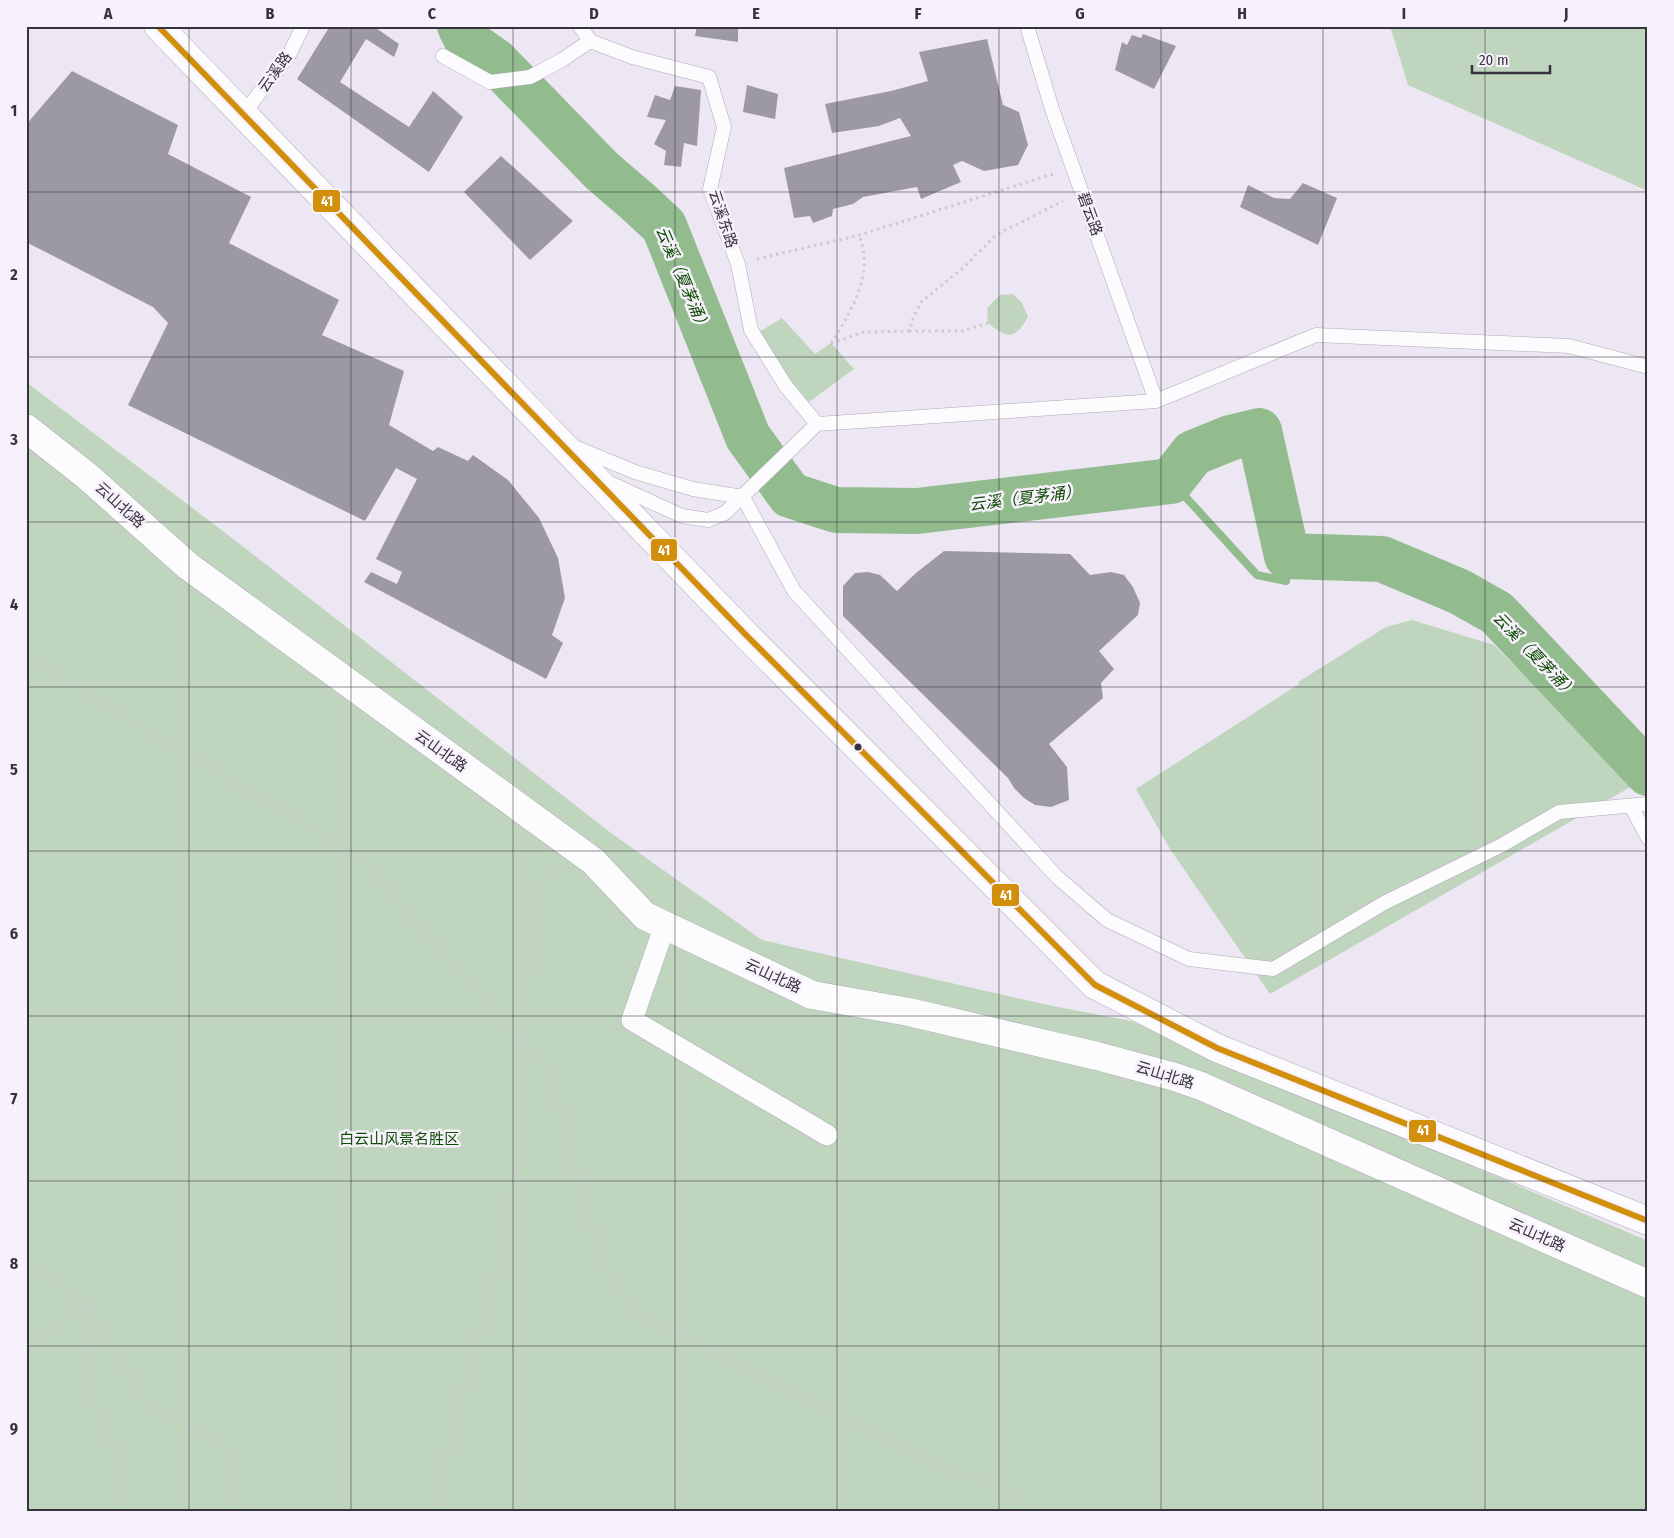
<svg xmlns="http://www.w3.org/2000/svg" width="1674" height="1538" viewBox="0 0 1674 1538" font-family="'Fira Sans Condensed','Noto Sans SC',sans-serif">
<rect width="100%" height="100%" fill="#ede7f4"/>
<path fill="#bfd5be" d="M1390 26H1648V191L1408 85Z
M1013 294 1022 303 1028 317C1015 340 1007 339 988 323L987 308 1000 295Z
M782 318 815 354 831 343 854 369 802 407 754 335Z
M26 382 232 538 611 833 762 940 1043 1004 1131 1021 1648 1241V1512H26Z
M1412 620 1494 645 1634 785 1270 994 1170 849 1136 789 1299 684 1298 682 1386 627Z"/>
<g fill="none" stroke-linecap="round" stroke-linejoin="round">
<path stroke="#92bb8e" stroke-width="8" d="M1171 481 1257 575 1286 581 1287 556"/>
<path stroke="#92bb8e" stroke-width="46" d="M460 26 468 42 495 61 602 171 637 201 664 226 748 437 790 495 836 510 917 511 1171 481 1193 453 1230 438 1259 431 1287 556 1382 559 1460 592 1497 613 1648 773"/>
</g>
<path fill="#9d99a3" d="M330 26H373L399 44 394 57 366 39 340 82 409 127 433 91 463 117 429 172 297 79Z
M697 26H738V42L695 36Z
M1143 34 1176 46 1154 89 1115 70 1122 42 1127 45 1132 35 1141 38Z
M987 39 1003 105 1019 112 1028 145 1018 165 984 171 962 161 953 165 961 182 921 199 917 187 863 197 853 204 833 209 832 216 813 223 810 216 794 218 784 168 911 136 900 118 879 126 832 133 825 104 891 91 928 81 919 52Z
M72 71 178 125 168 154 251 197 229 243 339 300 322 335 404 371 389 425 433 451 438 447 468 461 473 455 508 480 539 518 558 558 565 598 552 635 563 643 546 679 364 582 371 572 397 584 402 572 376 559 417 479 396 468 365 521 128 405 168 323 153 307 26 242V128L30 120Z
M747 85 778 94 775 119 743 112Z
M675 86 701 90 697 146 684 143 681 167 664 165 666 151 654 144 666 120 647 117 655 95 670 100Z
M501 156 573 221 530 260 464 192Z
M1303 183 1337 198 1318 245 1240 207 1248 185 1274 198 1290 199Z
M944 551 1070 554 1090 575 1111 572 1124 575 1133 587 1140 603 1138 615 1099 651 1114 669 1101 683 1103 698 1049 744 1067 767 1069 800 1051 807 1035 805 1024 798 1014 788 1008 778 843 616V586L855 573 868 572 880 575 897 591 916 573Z"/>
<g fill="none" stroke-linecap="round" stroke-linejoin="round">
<g stroke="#afabb5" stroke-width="15">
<path id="service" d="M580 26 590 41 632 57 709 77 724 127 710 189 738 264 751 330 785 385 817 424
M1027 26 1052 109 1156 401
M443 56 490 82 530 77 562 60 590 41
M243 114 289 55 303 26
M572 446 635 472 693 489 743 497
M610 483 682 516 708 520 725 513 817 424 1156 401 1316 335 1569 346 1648 367
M743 497 794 591 1057 877 1107 920 1189 959 1273 969 1384 903 1502 845 1559 812 1648 804
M1631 806 1648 838"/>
</g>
<g stroke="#afabb5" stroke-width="22">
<path id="pedestrian" d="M665 925 632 1020 827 1135"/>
</g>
<g stroke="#afabb5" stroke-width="29">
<path id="minor" d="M158 26 745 634 1095 985 1217 1048 1648 1221
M26 428 87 476 188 566 593 861 645 916 812 995 909 1012 1097 1056 1175 1077 1201 1086 1648 1284"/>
</g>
<path stroke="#cdcbcf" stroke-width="3" stroke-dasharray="2.5 4" stroke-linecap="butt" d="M757 259 860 235 1056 173
M909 331H962L988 323
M831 343 864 332 909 331 914 316 921 302 963 268 996 235 1063 201
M831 343C846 321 867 285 864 258 864 250 861 242 860 235
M26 655 82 691 359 857 524 1045 554 1075 564 1130 603 1265 636 1313 690 1338 938 1466 990 1483 1025 1505 1029 1512
M26 1261 86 1304 143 1398 225 1450 243 1512
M26 1353 59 1323 86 1304 96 1365 88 1390 122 1466 126 1512
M436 1512 454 1422 497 1272 526 1122 524 1045 531 916 549 863"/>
<use href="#service" stroke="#fcfbfd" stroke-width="14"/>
<use href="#pedestrian" stroke="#fcfbfd" stroke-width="21"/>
<use href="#minor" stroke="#fcfbfd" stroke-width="28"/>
<g stroke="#f6f1fb" stroke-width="10">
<path id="bus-1" d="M158 26 745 634 1095 985 1217 1048 1648 1221"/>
</g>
<use href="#bus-1" stroke="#d18f0c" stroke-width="6"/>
</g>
<path fill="none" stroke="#37333c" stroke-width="1" stroke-opacity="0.55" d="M189 26V1512M351 26V1512M513 26V1512M675 26V1512M837 26V1512M999 26V1512M1161 26V1512M1323 26V1512M1485 26V1512M26 192H1648M26 357H1648M26 522H1648M26 687H1648M26 851H1648M26 1016H1648M26 1181H1648M26 1346H1648"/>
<circle fill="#37333c" stroke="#f6f1fb" stroke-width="2" cx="858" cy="747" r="4.5"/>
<g text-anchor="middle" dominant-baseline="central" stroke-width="5" stroke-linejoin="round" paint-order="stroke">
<g font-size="15" fill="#37333c" stroke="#f6f1fb">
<text transform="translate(275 72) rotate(-54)">云溪路</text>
<text transform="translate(1090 214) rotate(70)">碧云路</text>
<text transform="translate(723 219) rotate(72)">云溪东路</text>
<text transform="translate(120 505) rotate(42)">云山北路</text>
<text transform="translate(441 751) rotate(36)">云山北路</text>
<text transform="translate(773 976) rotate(25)">云山北路</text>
<text transform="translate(1165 1075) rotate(17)">云山北路</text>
<text transform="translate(1537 1235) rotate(24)">云山北路</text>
</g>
<g font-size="15" fill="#0e4d04" stroke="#f6f1fb">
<text x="399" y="1139">白云山风景名胜区</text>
</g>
<g font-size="16" font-style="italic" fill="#0c4b02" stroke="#f6f1fb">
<text transform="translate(683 279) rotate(67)">云溪（夏茅涌）</text>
<text transform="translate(1025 498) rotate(-7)">云溪（夏茅涌）</text>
<text transform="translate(1535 655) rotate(46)">云溪（夏茅涌）</text>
</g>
</g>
<g stroke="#f6f1fb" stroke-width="2">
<rect x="312" y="189" width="29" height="24" rx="5" fill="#d18f0c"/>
<rect x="650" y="538" width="28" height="24" rx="5" fill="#d18f0c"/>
<rect x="991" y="883" width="29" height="24" rx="5" fill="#d18f0c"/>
<rect x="1408" y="1119" width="29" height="24" rx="5" fill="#d18f0c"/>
</g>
<g font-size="14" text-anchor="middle" font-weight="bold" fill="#fff">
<text x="327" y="206">41</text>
<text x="664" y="555">41</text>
<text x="1006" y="900">41</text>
<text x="1423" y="1135">41</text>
</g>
<rect width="1674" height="1538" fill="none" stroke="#f6f1fb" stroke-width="55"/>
<path d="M1472 65v8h78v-8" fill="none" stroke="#37333c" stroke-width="2.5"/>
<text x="1479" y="65" font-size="15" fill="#37333c" stroke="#f6f1fb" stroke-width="4" paint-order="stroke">20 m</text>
<rect x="28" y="28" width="1618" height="1482" fill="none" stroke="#37333c" stroke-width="2"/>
<g font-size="16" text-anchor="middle" font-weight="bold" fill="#37333c">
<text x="108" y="19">A</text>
<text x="270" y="19">B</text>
<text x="432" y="19">C</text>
<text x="594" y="19">D</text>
<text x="756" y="19">E</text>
<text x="918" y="19">F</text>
<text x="1080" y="19">G</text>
<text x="1242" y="19">H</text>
<text x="1404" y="19">I</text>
<text x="1566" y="19">J</text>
<text x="14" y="116">1</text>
<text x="14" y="280">2</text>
<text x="14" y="445">3</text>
<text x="14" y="610">4</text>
<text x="14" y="775">5</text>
<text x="14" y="939">6</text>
<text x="14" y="1104">7</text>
<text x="14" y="1269">8</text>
<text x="14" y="1434">9</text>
</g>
</svg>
